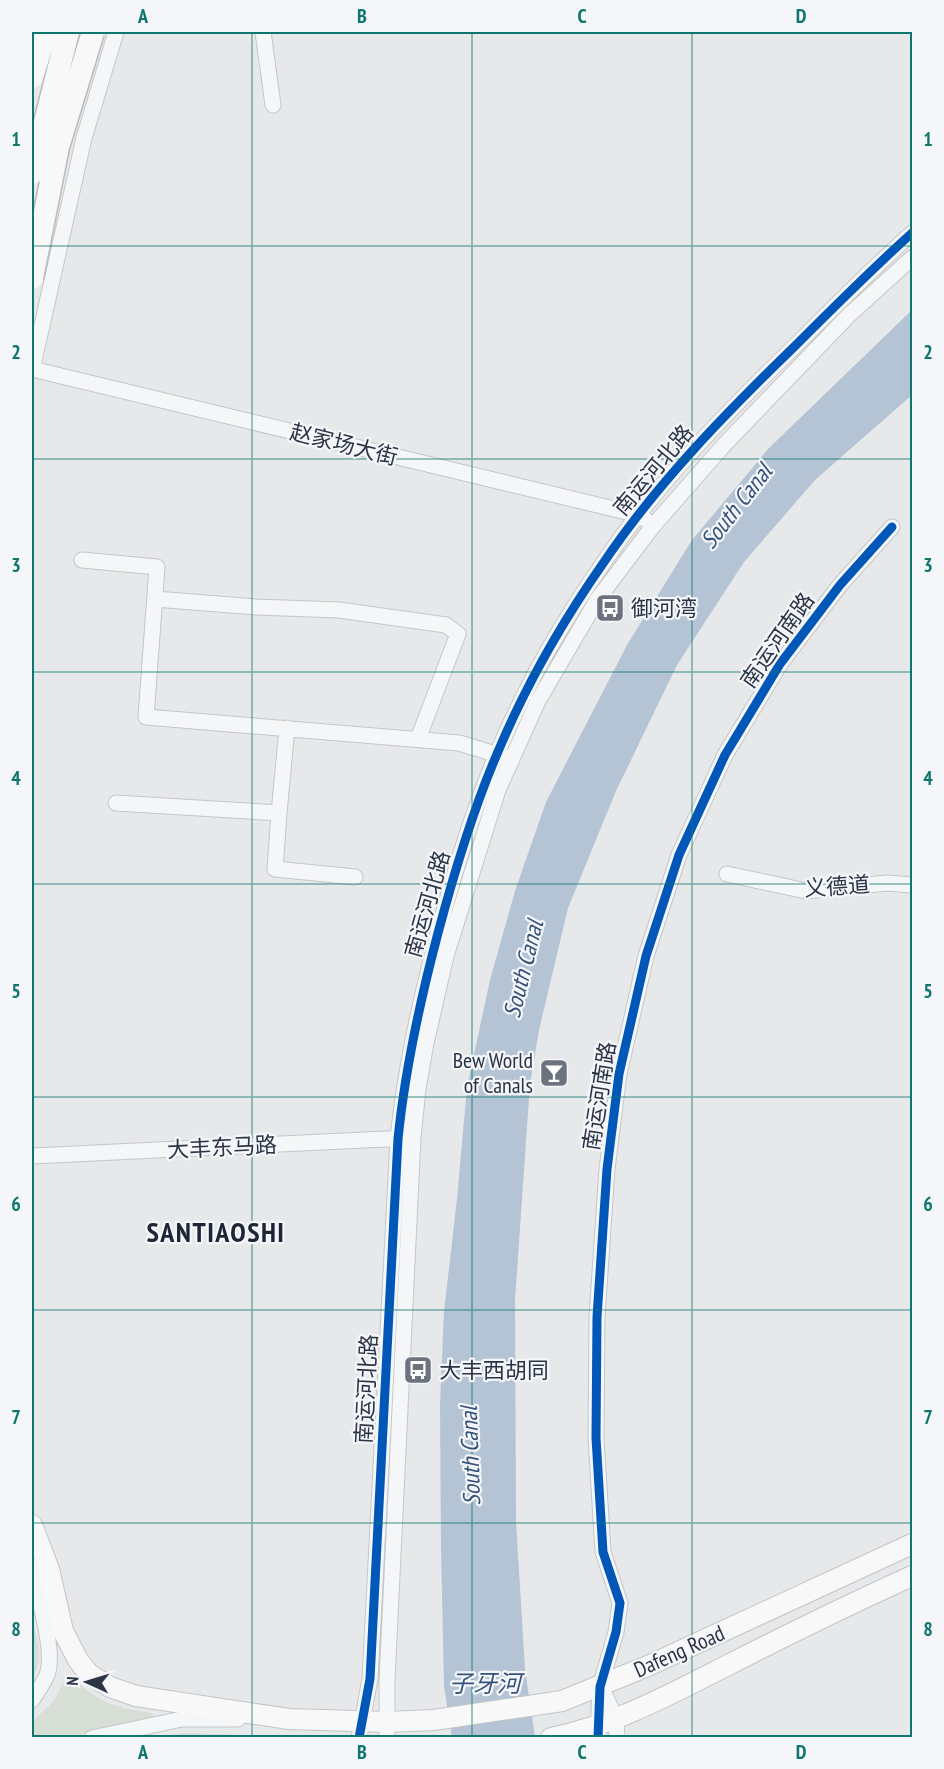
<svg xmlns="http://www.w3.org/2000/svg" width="944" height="1769" viewBox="0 0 944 1769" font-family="'PT Sans Narrow','Noto Sans SC',sans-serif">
<rect width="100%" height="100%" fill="#e6e8ea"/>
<path fill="#d6ded6" d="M32 1620C38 1641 44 1659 32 1679Z
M68 1674C97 1701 111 1707 151 1713L154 1715 152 1719 71 1737H32V1722L53 1702Z
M184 1733 296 1737H155Z"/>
<path fill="#b4c4d5" d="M912 310V395L815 480 744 562 677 665 616 791 568 908 539 1030 530 1084 515 1300 516 1521 525 1669 535 1737 452 1738 444 1686 441 1547 440 1403 444 1311 457 1199 467 1087 490 980 515 891 546 802 627 645 692 540 769 448Z"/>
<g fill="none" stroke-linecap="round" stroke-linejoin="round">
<g stroke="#c4c6c8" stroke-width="17">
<path id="minor" d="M263 32 273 105
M32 369 639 515 646 520
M32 370 84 138 116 32
M82 560 157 567 146 717 459 743 505 757
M155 599 256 607 339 610 446 625 458 634 418 739
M116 803 279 813 287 728
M279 813 275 869 355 877
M727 874 806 891 887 883 912 885
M32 1156 407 1138
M32 1567C37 1593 56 1651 47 1675 43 1684 37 1692 32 1700
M602 1689 616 1719 617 1738
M92 1738 182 1719H238
M359 1738 370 1679 398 1139C405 1069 420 1001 438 933 454 873 472 812 497 754 525 687 562 622 604 562 658 482 727 412 796 345 834 307 872 269 912 233
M387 1738V1680L413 1138 418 1089 426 1043 446 956 498 790 538 701 597 600 653 526 724 445 849 315 912 258
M598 1738 600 1687 616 1632 620 1603 603 1552 596 1438 597 1317 607 1169 619 1074 646 956 679 855 725 755 780 664 840 585 892 527"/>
</g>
<g stroke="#c2c5c8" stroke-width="22">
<path id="major" d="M32 1525 49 1569 63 1631 78 1660 89 1674 110 1687 136 1696 289 1719 387 1722 434 1720 562 1701 650 1665 912 1544
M551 1738C614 1725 671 1694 728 1665 789 1634 850 1604 912 1576"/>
</g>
<use href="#minor" stroke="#f5f6f7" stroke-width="15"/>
<use href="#major" stroke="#f8f8f8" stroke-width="20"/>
<g stroke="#b8bbbf" stroke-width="25" stroke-linecap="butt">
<path id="highway-bridge" d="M32 77 46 32
M32 173 68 32
M32 278 58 147 93 32"/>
</g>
<use href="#highway-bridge" stroke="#f8f8f8" stroke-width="22"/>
<g stroke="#f4f6f9" stroke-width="13">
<path id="cycleway" d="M359 1738 370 1679 398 1139C405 1069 420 1001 438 933 454 873 472 812 497 754 525 687 562 622 604 562 658 482 727 412 796 345 834 307 872 269 912 233
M598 1738 600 1687 616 1632 620 1603 603 1552 596 1438 597 1317 607 1169 619 1074 646 956 679 855 725 755 780 664 840 585 892 527"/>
</g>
<use href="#cycleway" stroke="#0057b8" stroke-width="9"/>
</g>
<path fill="none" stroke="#0f766e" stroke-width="1.5" stroke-opacity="0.55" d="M252 32V1738M472 32V1738M692 32V1738M32 246H912M32 459H912M32 672H912M32 884H912M32 1097H912M32 1310H912M32 1523H912"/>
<defs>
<g id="bus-square" transform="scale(1.5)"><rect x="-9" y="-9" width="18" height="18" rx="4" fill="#6c737f" stroke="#f4f6f9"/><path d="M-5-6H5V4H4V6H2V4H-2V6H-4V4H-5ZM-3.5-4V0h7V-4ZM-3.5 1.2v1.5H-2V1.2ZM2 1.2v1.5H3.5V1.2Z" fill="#fff"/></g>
<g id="bar-square" transform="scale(1.5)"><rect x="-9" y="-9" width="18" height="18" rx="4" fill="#6c737f" stroke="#f4f6f9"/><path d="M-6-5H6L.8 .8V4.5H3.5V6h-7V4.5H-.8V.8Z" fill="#fff"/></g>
</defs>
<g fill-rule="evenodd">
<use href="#bus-square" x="610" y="608"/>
<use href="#bar-square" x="554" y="1073"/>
<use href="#bus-square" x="418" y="1370"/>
</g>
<g text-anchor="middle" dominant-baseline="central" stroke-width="4.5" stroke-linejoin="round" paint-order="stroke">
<g font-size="22" fill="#2b3445" stroke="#f4f6f9">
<text transform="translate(344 444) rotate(14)">赵家场大街</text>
<text transform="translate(653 470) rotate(-50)">南运河北路</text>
<text transform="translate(777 640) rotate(-55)">南运河南路</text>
<text transform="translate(837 886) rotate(-4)">义德道</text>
<text transform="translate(427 904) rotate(-74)">南运河北路</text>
<text transform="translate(599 1096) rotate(-81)">南运河南路</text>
<text transform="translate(222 1147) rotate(-3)">大丰东马路</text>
<text transform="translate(366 1389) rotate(-87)">南运河北路</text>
<text transform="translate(679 1651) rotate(-24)">Dafeng Road</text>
</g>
<g font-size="22" fill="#2b3445" stroke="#f4f6f9" text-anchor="start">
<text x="631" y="608">御河湾</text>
<text x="533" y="1060" text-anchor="end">Bew World<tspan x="533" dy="25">of Canals</tspan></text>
<text x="439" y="1370">大丰西胡同</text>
</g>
<g font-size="24" font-style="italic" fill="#34527a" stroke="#f4f6f9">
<text transform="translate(736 506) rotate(-52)">South Canal</text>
<text transform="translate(523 969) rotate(-76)">South Canal</text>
<text transform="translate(470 1456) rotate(-92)">South Canal</text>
<text x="485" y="1683">子牙河</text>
</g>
<g font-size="28" font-weight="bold" letter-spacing="1.5" fill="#1d2536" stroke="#f4f6f9">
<text x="216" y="1231">SANTIAOSHI</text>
</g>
</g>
<rect width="944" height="1769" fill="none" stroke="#f4f6f9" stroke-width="66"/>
<g transform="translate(87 1682) rotate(274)" stroke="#f4f6f9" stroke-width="4.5" paint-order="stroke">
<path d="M0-4.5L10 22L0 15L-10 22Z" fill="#2b3445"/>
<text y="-9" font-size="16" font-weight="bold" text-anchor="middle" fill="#2b3445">N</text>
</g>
<rect x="33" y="33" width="878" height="1703" fill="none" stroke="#0f766e" stroke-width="2"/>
<g font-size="20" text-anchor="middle" font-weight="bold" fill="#0f766e">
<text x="143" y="23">A</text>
<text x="362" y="23">B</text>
<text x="582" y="23">C</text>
<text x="801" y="23">D</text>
<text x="16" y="146">1</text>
<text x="928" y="146">1</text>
<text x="16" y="359">2</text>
<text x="928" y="359">2</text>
<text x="16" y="572">3</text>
<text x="928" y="572">3</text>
<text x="16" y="785">4</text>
<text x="928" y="785">4</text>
<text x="16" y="998">5</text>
<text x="928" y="998">5</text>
<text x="16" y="1211">6</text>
<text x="928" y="1211">6</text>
<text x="16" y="1424">7</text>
<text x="928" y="1424">7</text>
<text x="16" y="1636">8</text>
<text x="928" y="1636">8</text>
<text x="143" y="1759">A</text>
<text x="362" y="1759">B</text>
<text x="582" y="1759">C</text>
<text x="801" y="1759">D</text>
</g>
</svg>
